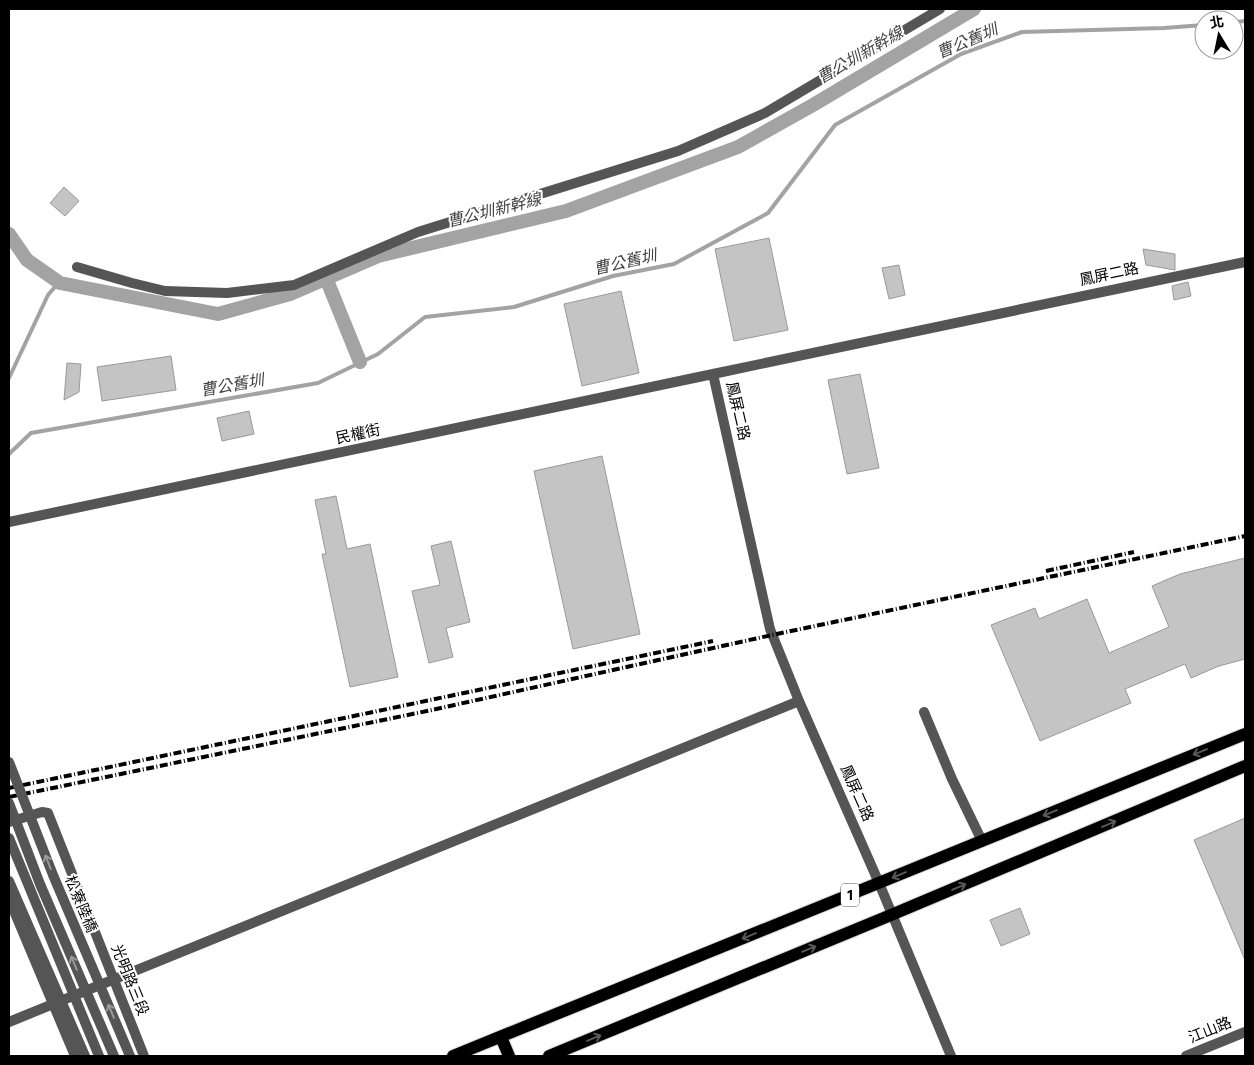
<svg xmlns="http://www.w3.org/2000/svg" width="1254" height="1065" viewBox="0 0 1254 1065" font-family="'Fira Sans Condensed','Noto Sans TC',sans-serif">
<rect width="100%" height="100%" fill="#fff"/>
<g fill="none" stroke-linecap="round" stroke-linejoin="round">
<path stroke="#a3a3a3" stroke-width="4" d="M1234 22 1245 21
M9 378 48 295 59 282
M9 454 31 433 318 383 378 354 425 317 514 307 613 276 674 264 768 213 835 125 961 54 1022 32 1164 28 1204 25"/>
<path stroke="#a3a3a3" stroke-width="14" d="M9 234 27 260 60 283 218 314 290 294 378 256 566 211 738 147 813 105 974 9
M326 278 360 362"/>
</g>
<path fill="#c4c4c4" stroke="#999" d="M64 187 79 201 65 216 50 203Z
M769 238 788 330 734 341 715 249Z
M1143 249 1175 254V270L1146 265Z
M899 265 905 295 889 299 882 268Z
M1188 282 1191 296 1174 300 1172 286Z
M621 291 639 373 582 386 564 304Z
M171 356 176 390 102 401 97 367Z
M67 363 81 364 79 392 64 400Z
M860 374 879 468 847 474 828 380Z
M249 411 254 434 222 441 217 418Z
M602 456 640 634 573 649 534 471Z
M336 496 347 549 370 544 398 677 350 687 322 554H326L315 500Z
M451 541 470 622 446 628 453 657 429 663 412 591 440 585 431 546Z
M1245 558V659L1219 666 1191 678 1185 664 1125 689 1131 703 1040 741 991 625 1035 608 1039 619 1087 599 1109 653 1169 627 1152 586 1180 574Z
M1245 818V960L1194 840Z
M1020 908 1030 934 1001 946 990 920Z"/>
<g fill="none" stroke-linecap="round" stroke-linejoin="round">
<g stroke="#dbdbdb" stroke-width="14">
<path id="primary" d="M501 1037 509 1056
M453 1056 1245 734
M549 1056 891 915 1245 766"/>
</g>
<path stroke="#555" stroke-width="10" d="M77 267 132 283 165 291 227 293 294 285 418 232 678 151 765 113 940 9
M9 522 713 374
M924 712 952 779 982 841
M9 822 42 812 48 813 144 1056
M9 899 75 1056
M9 1022 799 701
M951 1056 879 883 799 701 770 629 713 374 1245 262
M1186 1056 1245 1032"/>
<use href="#primary" stroke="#000" stroke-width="12"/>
<path stroke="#000" stroke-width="4" stroke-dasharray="8 2.5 1 2.5" stroke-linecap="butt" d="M1046 571 1134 552
M9 788 713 641
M9 797 427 711 772 635 1245 536"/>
<path stroke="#555" stroke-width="10" d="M9 762 53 875 130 1056
M9 881 85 1056"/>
<path stroke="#555" stroke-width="10" d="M9 803 40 884 114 1056
M9 838 99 1056"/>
</g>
<defs><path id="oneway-shaft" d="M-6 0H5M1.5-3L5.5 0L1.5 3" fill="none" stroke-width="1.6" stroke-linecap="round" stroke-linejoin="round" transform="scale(1.25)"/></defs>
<g stroke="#595959">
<use href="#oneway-shaft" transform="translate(1200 752) rotate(158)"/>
<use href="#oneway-shaft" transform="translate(1050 813) rotate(158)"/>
<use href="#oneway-shaft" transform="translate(1109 824) rotate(-23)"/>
<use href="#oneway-shaft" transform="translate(899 875) rotate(157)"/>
<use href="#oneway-shaft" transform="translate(959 887) rotate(-23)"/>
<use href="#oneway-shaft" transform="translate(749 936) rotate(158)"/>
<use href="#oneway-shaft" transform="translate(809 949) rotate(-22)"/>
<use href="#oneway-shaft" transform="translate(594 1038) rotate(-22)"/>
</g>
<g stroke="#999">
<use href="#oneway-shaft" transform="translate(48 862) rotate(-111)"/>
<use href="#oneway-shaft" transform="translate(74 963) rotate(-113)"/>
<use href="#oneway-shaft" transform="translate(111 1011) rotate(-113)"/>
</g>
<g text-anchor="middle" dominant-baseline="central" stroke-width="4" stroke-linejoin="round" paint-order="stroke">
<rect fill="#fff" stroke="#4c4c4c" stroke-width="1" x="841" y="883.5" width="18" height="23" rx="4"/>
<g font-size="14" font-weight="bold" fill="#000">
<text x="850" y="895">1</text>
</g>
<g font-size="15" fill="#000" stroke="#fff">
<text transform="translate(1109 274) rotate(-12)">鳳屏二路</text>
<text transform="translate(738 411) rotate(77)">鳳屏二路</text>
<text transform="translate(358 434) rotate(-12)">民權街</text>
<text transform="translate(857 793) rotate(66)">鳳屏二路</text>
<text transform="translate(81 904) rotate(67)">松寮陸橋</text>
<text transform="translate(130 980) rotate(68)">光明路三段</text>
<text transform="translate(1210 1030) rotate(-22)">江山路</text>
</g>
<g font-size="16" font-style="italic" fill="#444" stroke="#fff">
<text transform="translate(967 41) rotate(-23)">曹公舊圳</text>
<text transform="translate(860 55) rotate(-30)">曹公圳新幹線</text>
<text transform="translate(494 210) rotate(-14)">曹公圳新幹線</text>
<text transform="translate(625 262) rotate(-13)">曹公舊圳</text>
<text transform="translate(232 385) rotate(-10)">曹公舊圳</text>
</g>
</g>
<rect width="1254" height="1065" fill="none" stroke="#000000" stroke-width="20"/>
<g transform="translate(1219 35) rotate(350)"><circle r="24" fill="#ffffff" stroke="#999999"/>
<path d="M0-4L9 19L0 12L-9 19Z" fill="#000000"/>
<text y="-8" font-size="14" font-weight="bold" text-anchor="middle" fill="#000000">北</text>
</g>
</svg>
